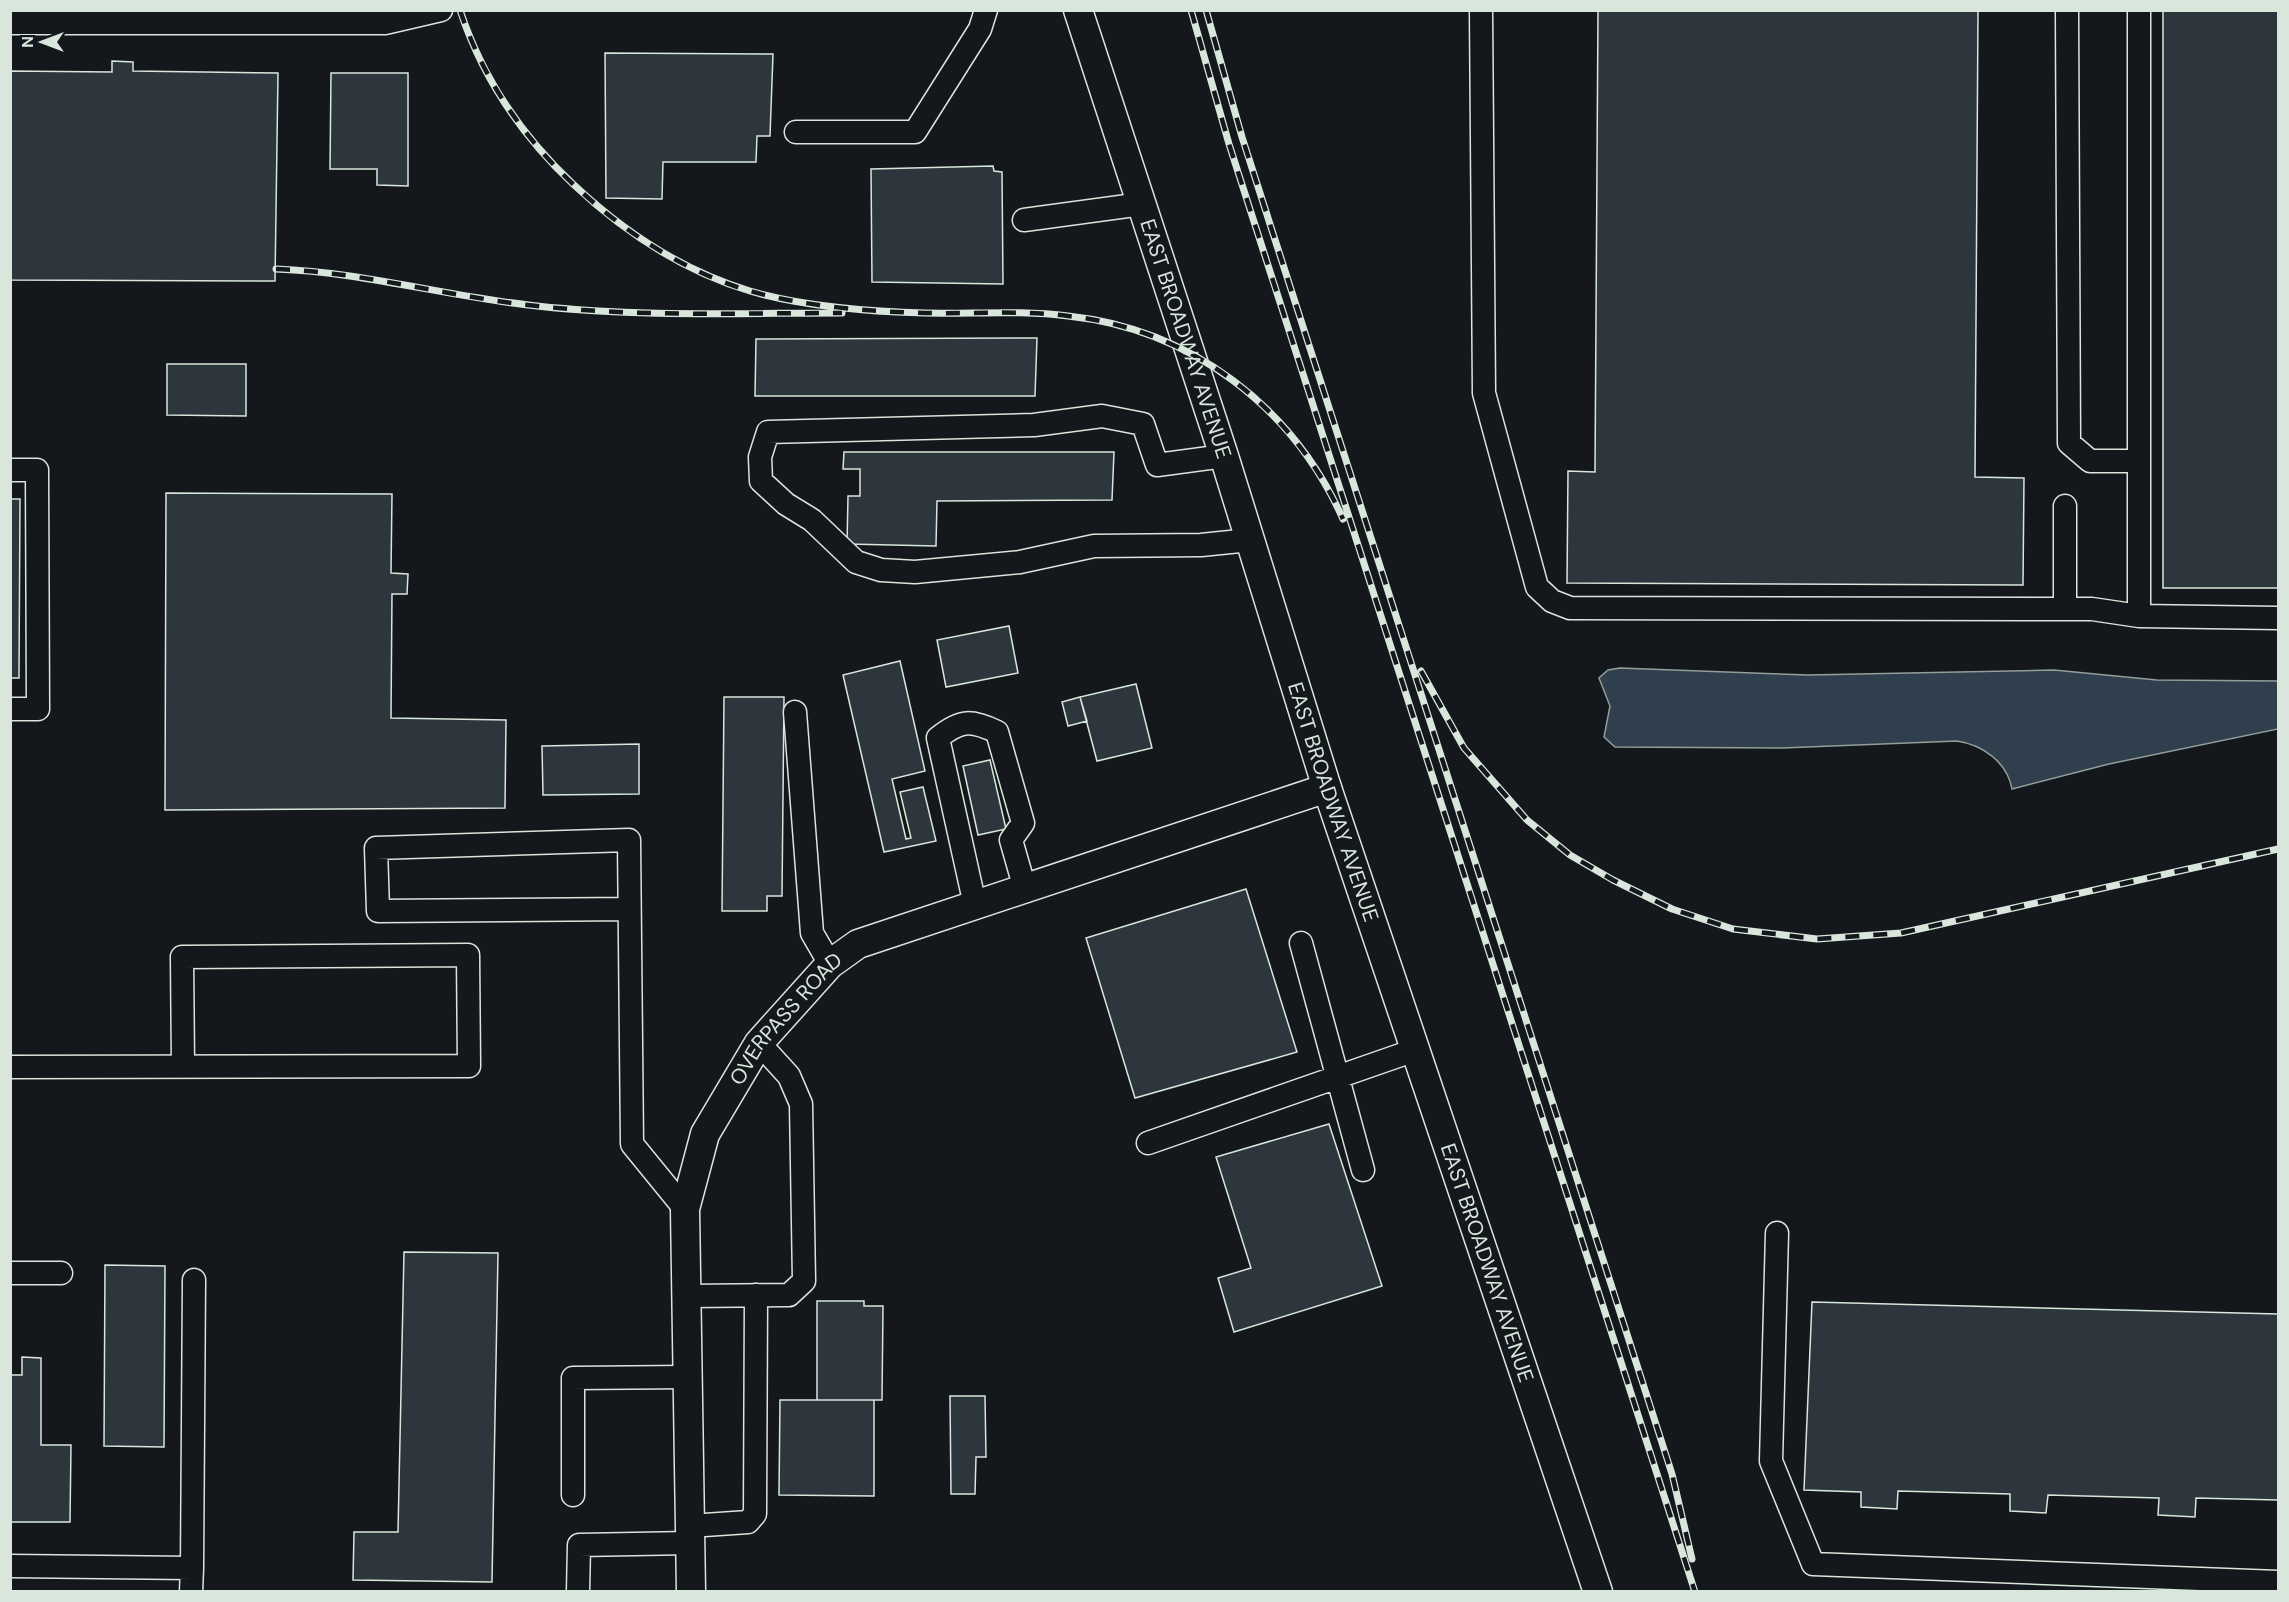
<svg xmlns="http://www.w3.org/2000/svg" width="2289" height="1602" viewBox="0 0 2289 1602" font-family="'DM Sans',sans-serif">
<rect width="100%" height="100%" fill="#14181c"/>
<path fill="#2f3f4d" stroke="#939e99" stroke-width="1.5" d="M1620 668 1808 675 2054 670 2157 680 2278 681V729L2109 764 2012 789C2007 762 1983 745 1957 741L1782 748 1615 747 1604 737 1610 706 1599 678 1608 670Z"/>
<path fill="#2c363c" stroke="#d8e6dc" stroke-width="1.5" d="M1598 10H1978L1975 477 2024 478 2023 585 1567 583 1568 471 1595 472Z
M2163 10H2278V588H2163Z
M605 53 773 54 770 136H757L756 162H663L662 199 606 198Z
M112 61 133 62V71L278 73 275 281 10 280V71L112 72Z
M331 73H408V186L377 185V169H330Z
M993 166 994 171 1002 172 1003 284 872 282 871 169Z
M1037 338 1035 396H755L756 339Z
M167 364H246V416L167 415Z
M844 452H1114L1112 500 937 501 936 546 847 544 848 496H860V469H843Z
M166 493 392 494 391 573 408 574 407 594H392L391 718 506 720 505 808 165 810Z
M10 499H20L19 678H10Z
M1009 626 1018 673 946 687 937 640Z
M900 661 925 771 892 779 906 839 911 838 900 792 923 787 936 841 884 852 843 675Z
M1136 684 1152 748 1097 761 1080 697Z
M724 697H784L782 896H767V911H722Z
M1080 697 1087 721 1068 726 1062 702Z
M639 744V794L543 795 542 746Z
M990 760 1006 829 978 835 963 766Z
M1246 889 1297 1052 1135 1098 1086 938Z
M1329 1124 1382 1286 1234 1332 1218 1278 1251 1268 1216 1157Z
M404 1252 498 1253 492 1582 353 1580 354 1532H398Z
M105 1265 165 1266 164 1447 104 1446Z
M817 1301H864V1306H883L882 1400H817Z
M1812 1302 2278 1314V1500L2196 1498 2195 1517 2158 1515 2159 1498 2048 1495 2046 1513 2010 1511V1494L1898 1491 1897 1509 1861 1507V1492L1804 1490Z
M22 1357 41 1358V1445H71L70 1522H10V1375H22Z
M950 1396H985L986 1457H976L975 1494H951Z
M780 1400H874V1496L779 1495Z"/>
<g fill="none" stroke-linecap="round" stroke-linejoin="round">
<g stroke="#d8e6dc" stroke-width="25">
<path id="minor" d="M1481 10 1484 393 1537 587 1552 601 1570 608 2092 609 2139 616 2278 618
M2067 10 2069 443 2090 461H2139
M10 23H385L441 10
M796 132H915L980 29 986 10
M1024 220 1142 204
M1224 456 1157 465 1143 424 1102 416 1034 425 768 432 760 457 761 481 786 504 812 520 856 562 881 570 915 572 1020 562 1094 546 1201 545 1250 540
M10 470H37L38 709H10
M2065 506V609
M2139 616V10
M795 712 812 933 830 964
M975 905 938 738C961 719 972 720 997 732L1023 823 1011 840 1025 889
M629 909 378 911 376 848 629 840 632 1144 685 1209
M1301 943 1363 1170
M10 1067 469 1066 468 955 182 957 183 1066
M1148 1143 1415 1050
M1777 1233 1771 1461 1813 1564 2278 1582
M10 1273H61
M687 1296 789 1295 804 1281 801 1104 789 1076 759 1043
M573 1495V1378L688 1377
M690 1526 748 1522 755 1514 756 1295
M10 1566 192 1568 191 1592
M192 1568 194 1280
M578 1592 579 1545 690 1543"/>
</g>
<g stroke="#d8e6dc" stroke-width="31">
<g id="major">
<path id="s1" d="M1078 10 1224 456 1327 788 1598 1592"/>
<path id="s2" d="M691 1592 685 1209 705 1134 759 1043 830 964 858 944 1327 788"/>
</g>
</g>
<use href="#minor" stroke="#14181c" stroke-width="22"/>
<use href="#major" stroke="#14181c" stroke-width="28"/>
<g stroke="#d8e6dc" stroke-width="7">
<path id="rail" d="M460 10C482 77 522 136 573 184 624 232 683 271 750 291 801 306 872 312 925 313 973 314 1021 310 1068 316 1191 329 1293 407 1343 519
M1191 10 1229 144 1695 1592
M1206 10 1242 137 1672 1474 1692 1559
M276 269C364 272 449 297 537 306 638 317 740 313 842 313
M1421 671 1464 748 1527 820 1570 855 1613 880 1672 909 1733 929 1817 939 1901 933 2278 849"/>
</g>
<use href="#rail" stroke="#14181c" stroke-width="4.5" stroke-dasharray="14" stroke-linecap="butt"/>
</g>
<g text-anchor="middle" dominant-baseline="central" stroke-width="4.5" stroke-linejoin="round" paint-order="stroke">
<g font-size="21" fill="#d8e6dc" stroke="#14181c">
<text stroke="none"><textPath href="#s1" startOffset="346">EAST BROADWAY AVENUE</textPath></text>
<text stroke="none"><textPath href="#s1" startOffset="832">EAST BROADWAY AVENUE</textPath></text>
<text stroke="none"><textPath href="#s2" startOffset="602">OVERPASS ROAD</textPath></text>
<text stroke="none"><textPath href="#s1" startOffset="1318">EAST BROADWAY AVENUE</textPath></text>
</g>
</g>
<rect width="2289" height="1602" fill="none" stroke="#d8e6dc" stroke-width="24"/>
<g transform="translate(42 42) rotate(270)" stroke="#14181c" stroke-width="4.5" paint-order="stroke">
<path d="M0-4.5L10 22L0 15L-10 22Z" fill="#d8e6dc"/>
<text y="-9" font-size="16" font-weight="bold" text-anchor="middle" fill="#d8e6dc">N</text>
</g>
</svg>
